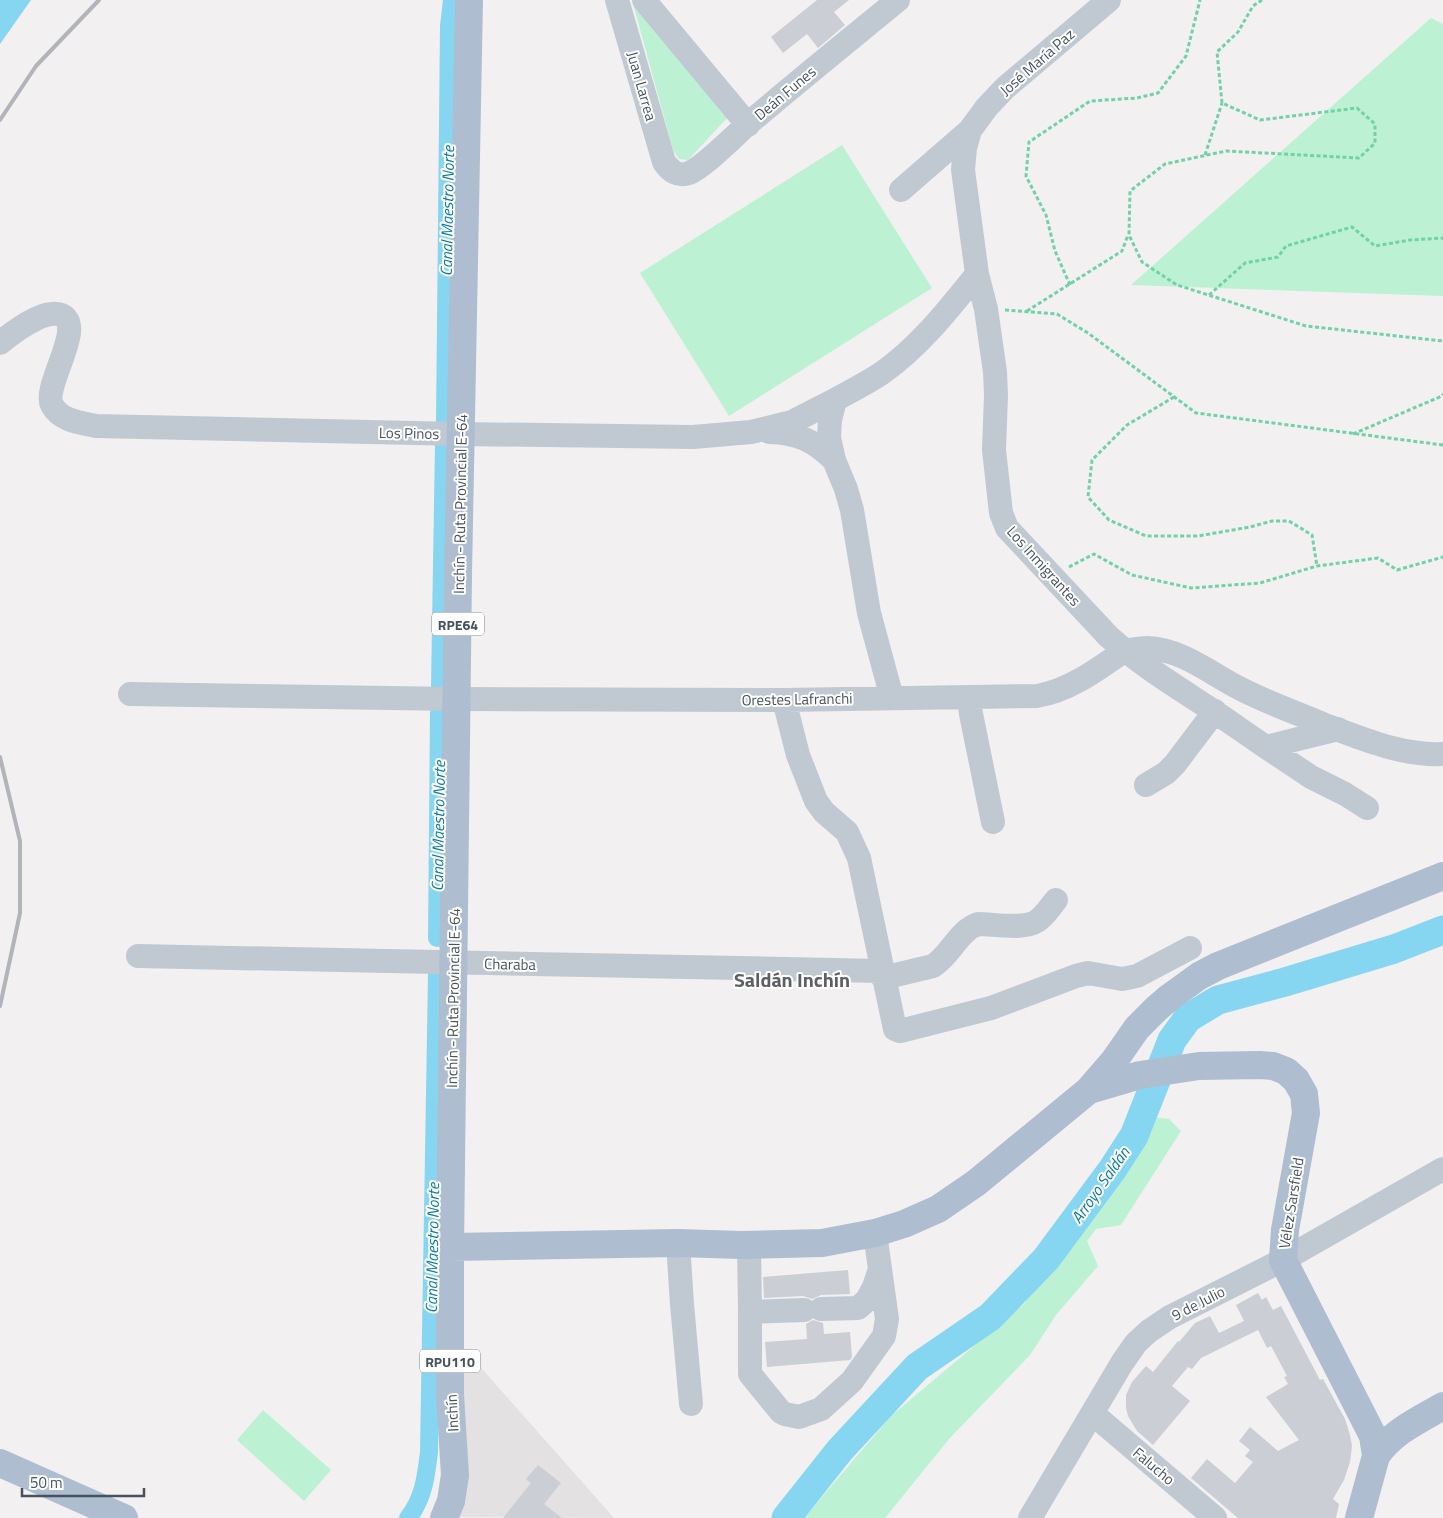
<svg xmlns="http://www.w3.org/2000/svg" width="1443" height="1518" viewBox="0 0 1443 1518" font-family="'Titillium Web',sans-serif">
<rect width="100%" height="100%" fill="#f2f0f0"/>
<path fill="#e3e1e1" d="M461 1345 614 1518 460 1517Z"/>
<path fill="#bcf2d3" d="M632 0 729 116 688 160 679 159 673 150Z
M1431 18 1443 24V296L1131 285Z
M842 145 932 288 729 416 640 273Z
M1147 1116 1169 1119 1181 1131 1121 1225 1096 1229 1087 1241 1098 1266 1056 1315 1030 1355 949 1439 885 1518H804L891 1416 1025 1303Z
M263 1410 331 1470 304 1501 237 1440Z"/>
<path fill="#87d6f1" d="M0 0H31L0 44Z"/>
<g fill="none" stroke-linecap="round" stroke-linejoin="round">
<path stroke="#87d6f1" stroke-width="18" d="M445 422 449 26 452 0
M440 687 444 443
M437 938 439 713
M408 1518C424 1498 426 1476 429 1452L437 974"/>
<path stroke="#87d6f1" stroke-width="29" d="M786 1518 840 1450 917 1367 990 1317 1046 1259 1112 1170 1134 1136 1172 1040 1188 1018 1218 1000 1285 982 1394 949 1443 930"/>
</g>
<path fill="#cbced4" d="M817 0H849L834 12 845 25 818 48 807 34 783 53 771 37Z
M848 1270 850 1294 821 1295 812 1299 803 1296 764 1298 763 1277Z
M1258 1293 1262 1300 1266 1297 1273 1310 1281 1306 1320 1380 1323 1379 1345 1419 1350 1435 1352 1446 1350 1462 1344 1480 1333 1499 1339 1504 1336 1518H1238L1191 1478 1207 1459 1235 1483 1253 1462 1245 1456 1250 1450 1239 1441 1250 1427 1278 1451 1299 1440 1266 1397 1288 1384 1284 1377 1287 1376 1271 1346 1267 1348 1258 1330 1201 1358 1192 1369 1188 1367 1172 1386 1190 1401 1153 1445 1137 1431 1128 1416 1126 1408V1395L1132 1382 1146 1366 1153 1372 1178 1341 1179 1342 1195 1323 1210 1316 1219 1333 1244 1321 1236 1305Z
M813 1320 823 1323 824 1334 850 1332 852 1357 850 1360 767 1367 765 1342 807 1339 806 1324Z
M538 1465 561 1483 544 1504 562 1518H503L531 1483 526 1479Z"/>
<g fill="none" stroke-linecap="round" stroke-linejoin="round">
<path stroke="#72d2a7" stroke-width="3" stroke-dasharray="4 2.5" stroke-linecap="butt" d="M1262 0 1253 6 1238 32 1217 52 1222 103 1260 120 1357 108 1375 124V143L1359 158 1226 151 1165 164 1130 191 1129 235 1142 262 1177 285 1306 326 1443 341
M1205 155 1222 103
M1070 285 1055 251 1046 215 1026 176 1029 142 1090 101 1137 98 1158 93 1186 56 1200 0
M1209 295 1245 263 1278 257 1286 246 1352 227 1375 246 1410 240 1443 238
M1005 310 1057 314 1088 333 1196 413 1443 445
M1027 311 1122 251 1128 235
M1174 397 1127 425 1092 460 1088 497 1109 520 1146 536H1198L1250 527 1272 521H1289L1312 535 1317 566
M1353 434 1442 396 1443 394
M1069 567 1094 554 1132 575 1191 588 1260 583 1317 566 1378 558 1397 570 1443 557"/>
<path stroke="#c0c9d2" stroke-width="24" d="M617 0 664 162C670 171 678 177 689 173 704 167 734 136 748 124 797 82 848 41 898 0
M644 0 748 125
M970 130 965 148 963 170 977 274 986 309 995 372 996 395 994 450 1001 513 1007 528 1109 637C1141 665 1177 687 1212 710 1230 722 1248 735 1266 747L1338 729
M901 190 970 130 987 107 1005 88 1109 0
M0 343C12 333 41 311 58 314 90 321 42 385 52 405 60 421 82 423 96 426L461 434 693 437 751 432 792 422 835 400
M769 432C798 433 813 440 834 460
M1124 651C1132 650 1140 648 1147 648 1182 649 1211 674 1241 689 1268 703 1297 713 1325 725 1364 739 1401 756 1443 754
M130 694 457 699 784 700 1037 696C1069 691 1098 669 1124 651
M969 697 971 714 993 822
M892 698 869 613 852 510 846 489 834 460 829 438 830 420 835 400C851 391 867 383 882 373 920 346 948 310 977 274
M784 700 798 755 816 801 824 812 847 832 859 858 895 1029 900 1031 991 1008 1076 976 1088 973 1122 979 1137 976 1190 948
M1266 747 1311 777 1345 794 1367 808
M1146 785 1166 773 1175 764 1215 711
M138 956 882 971
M883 978 933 966C951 955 958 931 978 924 994 924 1024 930 1037 921 1045 916 1050 907 1056 900
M678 1243 682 1304 691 1404
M749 1244 750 1312 804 1310
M821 1309 858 1308 867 1300 874 1287 880 1269 875 1233
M750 1312V1374L781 1412 785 1414 799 1417 821 1409 852 1381 884 1336 887 1319 880 1269
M1093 1414 1215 1518
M1030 1518 1122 1363 1136 1343 1149 1331 1170 1317 1283 1260 1443 1169"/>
<path stroke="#aebdd0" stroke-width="28" d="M1089 1090 1140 1075 1199 1066 1260 1065 1273 1066 1286 1071 1296 1080 1304 1094 1306 1113 1285 1230 1283 1260 1373 1436 1376 1456 1359 1518
M450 1247 678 1243 741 1245 822 1243 875 1233 904 1224 938 1209 976 1183 1089 1090 1114 1061 1137 1028 1156 1009 1170 997 1199 976 1218 966 1443 876
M1376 1456C1392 1432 1419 1420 1443 1406
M0 1463 124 1518
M444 1518 451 1501 455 1475 450 1395V1247L458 574 469 0"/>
<path stroke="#b1b4ba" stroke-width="4" d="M0 120 36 66 99 0
M0 757 20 841V913L0 1006"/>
</g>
<g text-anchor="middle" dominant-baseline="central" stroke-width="4" stroke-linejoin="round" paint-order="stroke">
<g fill="#fff" stroke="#7e868e" stroke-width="1">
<rect x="432" y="612.5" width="52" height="23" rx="4"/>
<rect x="420" y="1349.5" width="60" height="23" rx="4"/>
</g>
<g font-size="14" font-weight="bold" fill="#46525e">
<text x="458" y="624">RPE64</text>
<text x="450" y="1361">RPU110</text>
</g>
<g font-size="15" fill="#46525e" stroke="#fff">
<text transform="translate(1037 62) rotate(-41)">José María Paz</text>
<text transform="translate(642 86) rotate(74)">Juan Larrea</text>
<text transform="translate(785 93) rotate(-40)">Deán Funes</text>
<text transform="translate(409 433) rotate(1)">Los Pinos</text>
<text transform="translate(460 504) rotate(-89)">Inchín - Ruta Provincial E-64</text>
<text transform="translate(1044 566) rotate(48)">Los Inmigrantes</text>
<text transform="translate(797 699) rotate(-1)">Orestes Lafranchi</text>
<text transform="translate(510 964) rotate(1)">Charaba</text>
<text transform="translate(453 998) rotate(-89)">Inchín - Ruta Provincial E-64</text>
<text transform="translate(1291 1203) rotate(-81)">Vélez Sarsfield</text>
<text transform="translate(1198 1303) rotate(-27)">9 de Julio</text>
<text transform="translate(452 1413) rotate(-93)">Inchín</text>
<text transform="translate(1154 1466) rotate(40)">Falucho</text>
</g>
<g font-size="16" font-style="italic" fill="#067aa3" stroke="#fff">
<text transform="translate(447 211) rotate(-89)">Canal Maestro Norte</text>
<text transform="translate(438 826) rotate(-89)">Canal Maestro Norte</text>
<text transform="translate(1100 1185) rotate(-55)">Arroyo Saldán</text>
<text transform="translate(432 1248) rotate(-89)">Canal Maestro Norte</text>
</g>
<g font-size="20" font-weight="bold" fill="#5c5f65" stroke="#fff">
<text x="792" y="979">Saldán Inchín</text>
</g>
</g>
<path d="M22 1488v8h122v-8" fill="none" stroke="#46525e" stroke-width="2.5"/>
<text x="30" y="1488" font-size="15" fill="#46525e" stroke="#ffffff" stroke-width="4" paint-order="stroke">50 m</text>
</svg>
